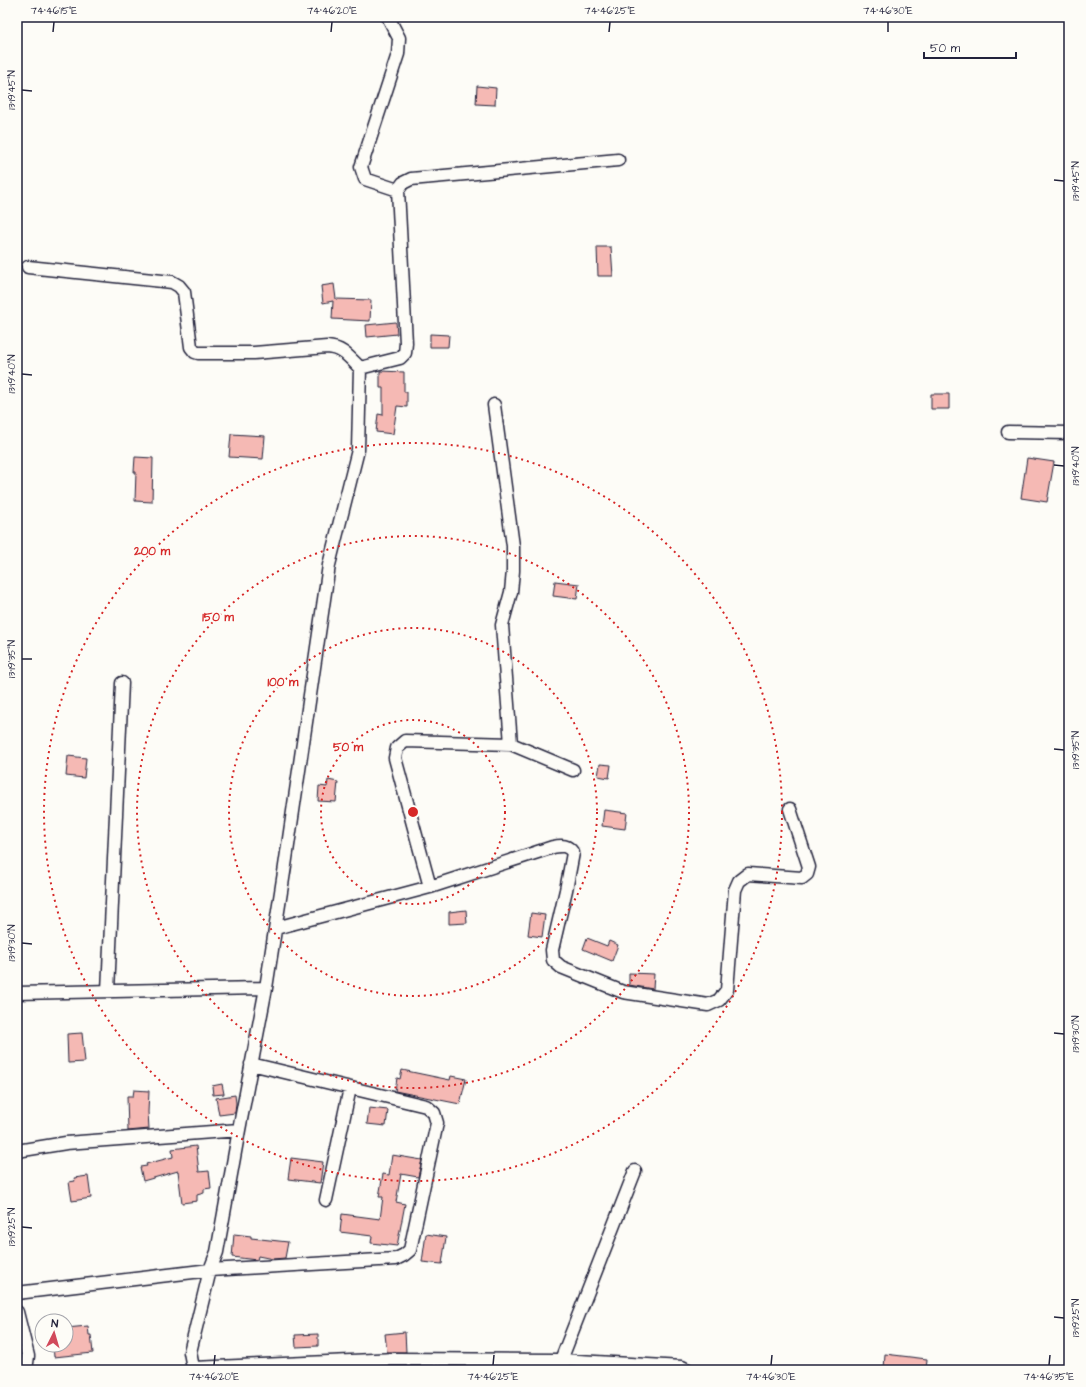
<svg xmlns="http://www.w3.org/2000/svg" width="1086" height="1387" viewBox="0 0 1086 1387" font-family="'Architects Daughter',sans-serif">
<rect width="100%" height="100%" fill="#fdfcf7"/>
<filter id="ink" filterUnits="userSpaceOnUse"><feTurbulence type="fractalNoise" baseFrequency=".025" numOctaves="2"/><feDisplacementMap in="SourceGraphic" scale="8" xChannelSelector="R" yChannelSelector="G"/><feConvolveMatrix kernelMatrix="1 2 1 2 8 2 1 2 1" color-interpolation-filters="sRGB"/></filter>
<g filter="url(#ink)">
<path fill="#f5b9b4" stroke="#22223b" d="M477 86 496 88 495 105 476 104Z
M597 247H611L613 276H598Z
M334 284 336 299 371 300 370 321 332 319 333 301 323 303 321 286Z
M396 322 397 334 367 337 366 325Z
M430 334 449 335 448 347H430Z
M380 371 404 372V392H407V407L397 406 393 434 376 432 378 414 383 415V388H380Z
M931 394H949V409H931Z
M231 434 265 436 263 459 229 457Z
M135 457 153 458 152 502 135 501 136 472H134Z
M1027 458 1054 462 1047 502 1021 498Z
M555 581 579 584 577 599 553 596Z
M68 756 86 758 84 778 66 776Z
M600 764 611 765 609 778 598 776Z
M328 780 338 782 336 802 318 801 319 786 327 787Z
M604 810 627 813 625 829 602 826Z
M466 910 467 923 449 924V912Z
M531 913 545 915 542 937 528 935Z
M587 938 607 946 609 941 618 945 612 961 583 949Z
M629 973 654 974 653 989 629 985Z
M82 1033 85 1062 68 1063 67 1034Z
M402 1070 450 1080 451 1076 466 1079 460 1104 395 1091 397 1078 400 1079Z
M222 1084 224 1094 213 1095 212 1086Z
M134 1090 149 1091 148 1112 149 1129 128 1131 127 1096H133Z
M235 1095 236 1103 235 1113 219 1115 216 1098Z
M369 1108 388 1110 386 1126 367 1124Z
M196 1146 199 1172 209 1171 211 1188 204 1189V1193L197 1195V1201L182 1203 178 1171 143 1181 140 1167 147 1166 146 1164 173 1157 172 1149Z
M392 1155 422 1160 418 1177 401 1174 396 1202 405 1204 397 1246 371 1243 372 1236 340 1232 342 1214 380 1219 383 1197H379L383 1174 389 1175Z
M291 1158 323 1162 320 1183 288 1179Z
M88 1176 91 1198 72 1201 69 1182 75 1181 74 1178Z
M234 1234 251 1236V1238L288 1242 285 1258 273 1259 258 1256 257 1260 232 1257Z
M426 1234 446 1237 442 1264 422 1262Z
M88 1326 89 1335H91L93 1353 54 1357 53 1345H66V1328Z
M405 1332 406 1352H387L385 1334Z
M318 1334V1346L296 1347 295 1335Z
M885 1354 927 1359 926 1370H884Z"/>
<g fill="none" stroke-linecap="round" stroke-linejoin="round">
<g stroke="#22223b" stroke-width="15">
<path id="street" d="M388 17 399 38 398 54 361 167 365 179 398 190 406 343 405 353 400 358 360 368 358 450 329 565 285 866 266 988 239 1130 217 1252 210 1270 190 1352 193 1368 396 1359 561 1360 682 1367 688 1370
M398 190 403 183 411 179 618 160
M28 267 172 282 179 286 184 292 191 347 195 352 198 353H254L327 347C343 348 349 357 360 368
M494 405 513 546V571L511 592 502 625 511 744
M1008 432 1069 433
M430 887 395 758 397 748 405 741 511 744 573 770
M276 928 430 887 553 847C562 845 568 845 573 853L566 890 552 950 553 960 561 967 623 992 708 1005 719 1000 727 990 735 890 739 881 748 874 802 878 807 874 809 867 790 809
M108 991 122 683
M17 993 266 988
M17 1151 66 1143 239 1130
M326 1200 350 1088
M17 1293 210 1270 396 1259 404 1255 410 1250 437 1123 434 1113 426 1106 251 1064
M17 1312 28 1356 26 1370
M561 1360 635 1171"/>
</g>
<use href="#street" stroke="#fdfcf7" stroke-width="12"/>
</g>
</g>
<path fill="none" stroke="#22223b" stroke-width="1.5" d="M53 32 54 22M331 32 332 22M609 32 610 22M888 32V22M22 90 32 91M1054 180 1064 181M22 374 32 375M1054 465 1064 466M22 659H32M1054 749 1064 750M22 943 32 944M1054 1033 1064 1034M22 1227 32 1228M1054 1317 1064 1318M214 1365 215 1355M493 1365 494 1355M771 1365 772 1355M1049 1365 1050 1355"/>
<g fill="none" stroke="#d62828" stroke-width="2" stroke-dasharray="2 4">
<circle cx="413" cy="812" r="92"/>
<circle cx="413" cy="812" r="184"/>
<circle cx="413" cy="812" r="276"/>
<circle cx="413" cy="812" r="369"/>
</g>
<circle cx="413" cy="812" r="6" fill="#d62828" stroke="#fdfcf7" stroke-width="2"/>
<g font-size="12" text-anchor="middle" font-weight="bold" fill="#d62828" stroke="#fdfcf7" stroke-width="4" stroke-linejoin="round" paint-order="stroke">
<text x="152" y="555">200 m</text>
<text x="218" y="621">150 m</text>
<text x="283" y="686">100 m</text>
<text x="348" y="751">50 m</text>
</g>
<rect width="1086" height="1387" fill="none" stroke="#fdfcf7" stroke-width="44"/>
<g transform="translate(54 1333) rotate(5)"><circle r="19" fill="#fdfcf7" stroke="#a5a5ac"/>
<path d="M0-3L7 15L0 10L-7 15Z" fill="#d1495b"/>
<text y="-6" font-size="11" font-weight="bold" text-anchor="middle" fill="#22223b">N</text>
</g>
<path d="M924 52v6h92v-6" fill="none" stroke="#22223b" stroke-width="2"/>
<text x="930" y="52" font-size="12" fill="#22223b" stroke="#fdfcf7" stroke-width="3" paint-order="stroke">50 m</text>
<rect x="22" y="22" width="1042" height="1343" fill="none" stroke="#22223b" stroke-width="1.5"/>
<g font-size="10" text-anchor="middle" fill="#22223b">
<text x="54" y="14">74°46'15"E</text>
<text x="332" y="14">74°46'20"E</text>
<text x="610" y="14">74°46'25"E</text>
<text x="888" y="14">74°46'30"E</text>
<text transform="translate(11 90) rotate(-90)" y="4">13°19'45"N</text>
<text transform="translate(1075 181) rotate(-90)" y="4">13°19'45"N</text>
<text transform="translate(11 374) rotate(-90)" y="4">13°19'40"N</text>
<text transform="translate(1075 466) rotate(-90)" y="4">13°19'40"N</text>
<text transform="translate(11 659) rotate(-90)" y="4">13°19'35"N</text>
<text transform="translate(1075 750) rotate(-90)" y="4">13°19'35"N</text>
<text transform="translate(11 943) rotate(-90)" y="4">13°19'30"N</text>
<text transform="translate(1075 1034) rotate(-90)" y="4">13°19'30"N</text>
<text transform="translate(11 1227) rotate(-90)" y="4">13°19'25"N</text>
<text transform="translate(1075 1318) rotate(-90)" y="4">13°19'25"N</text>
<text x="214" y="1380">74°46'20"E</text>
<text x="493" y="1380">74°46'25"E</text>
<text x="771" y="1380">74°46'30"E</text>
<text x="1049" y="1380">74°46'35"E</text>
</g>
</svg>
